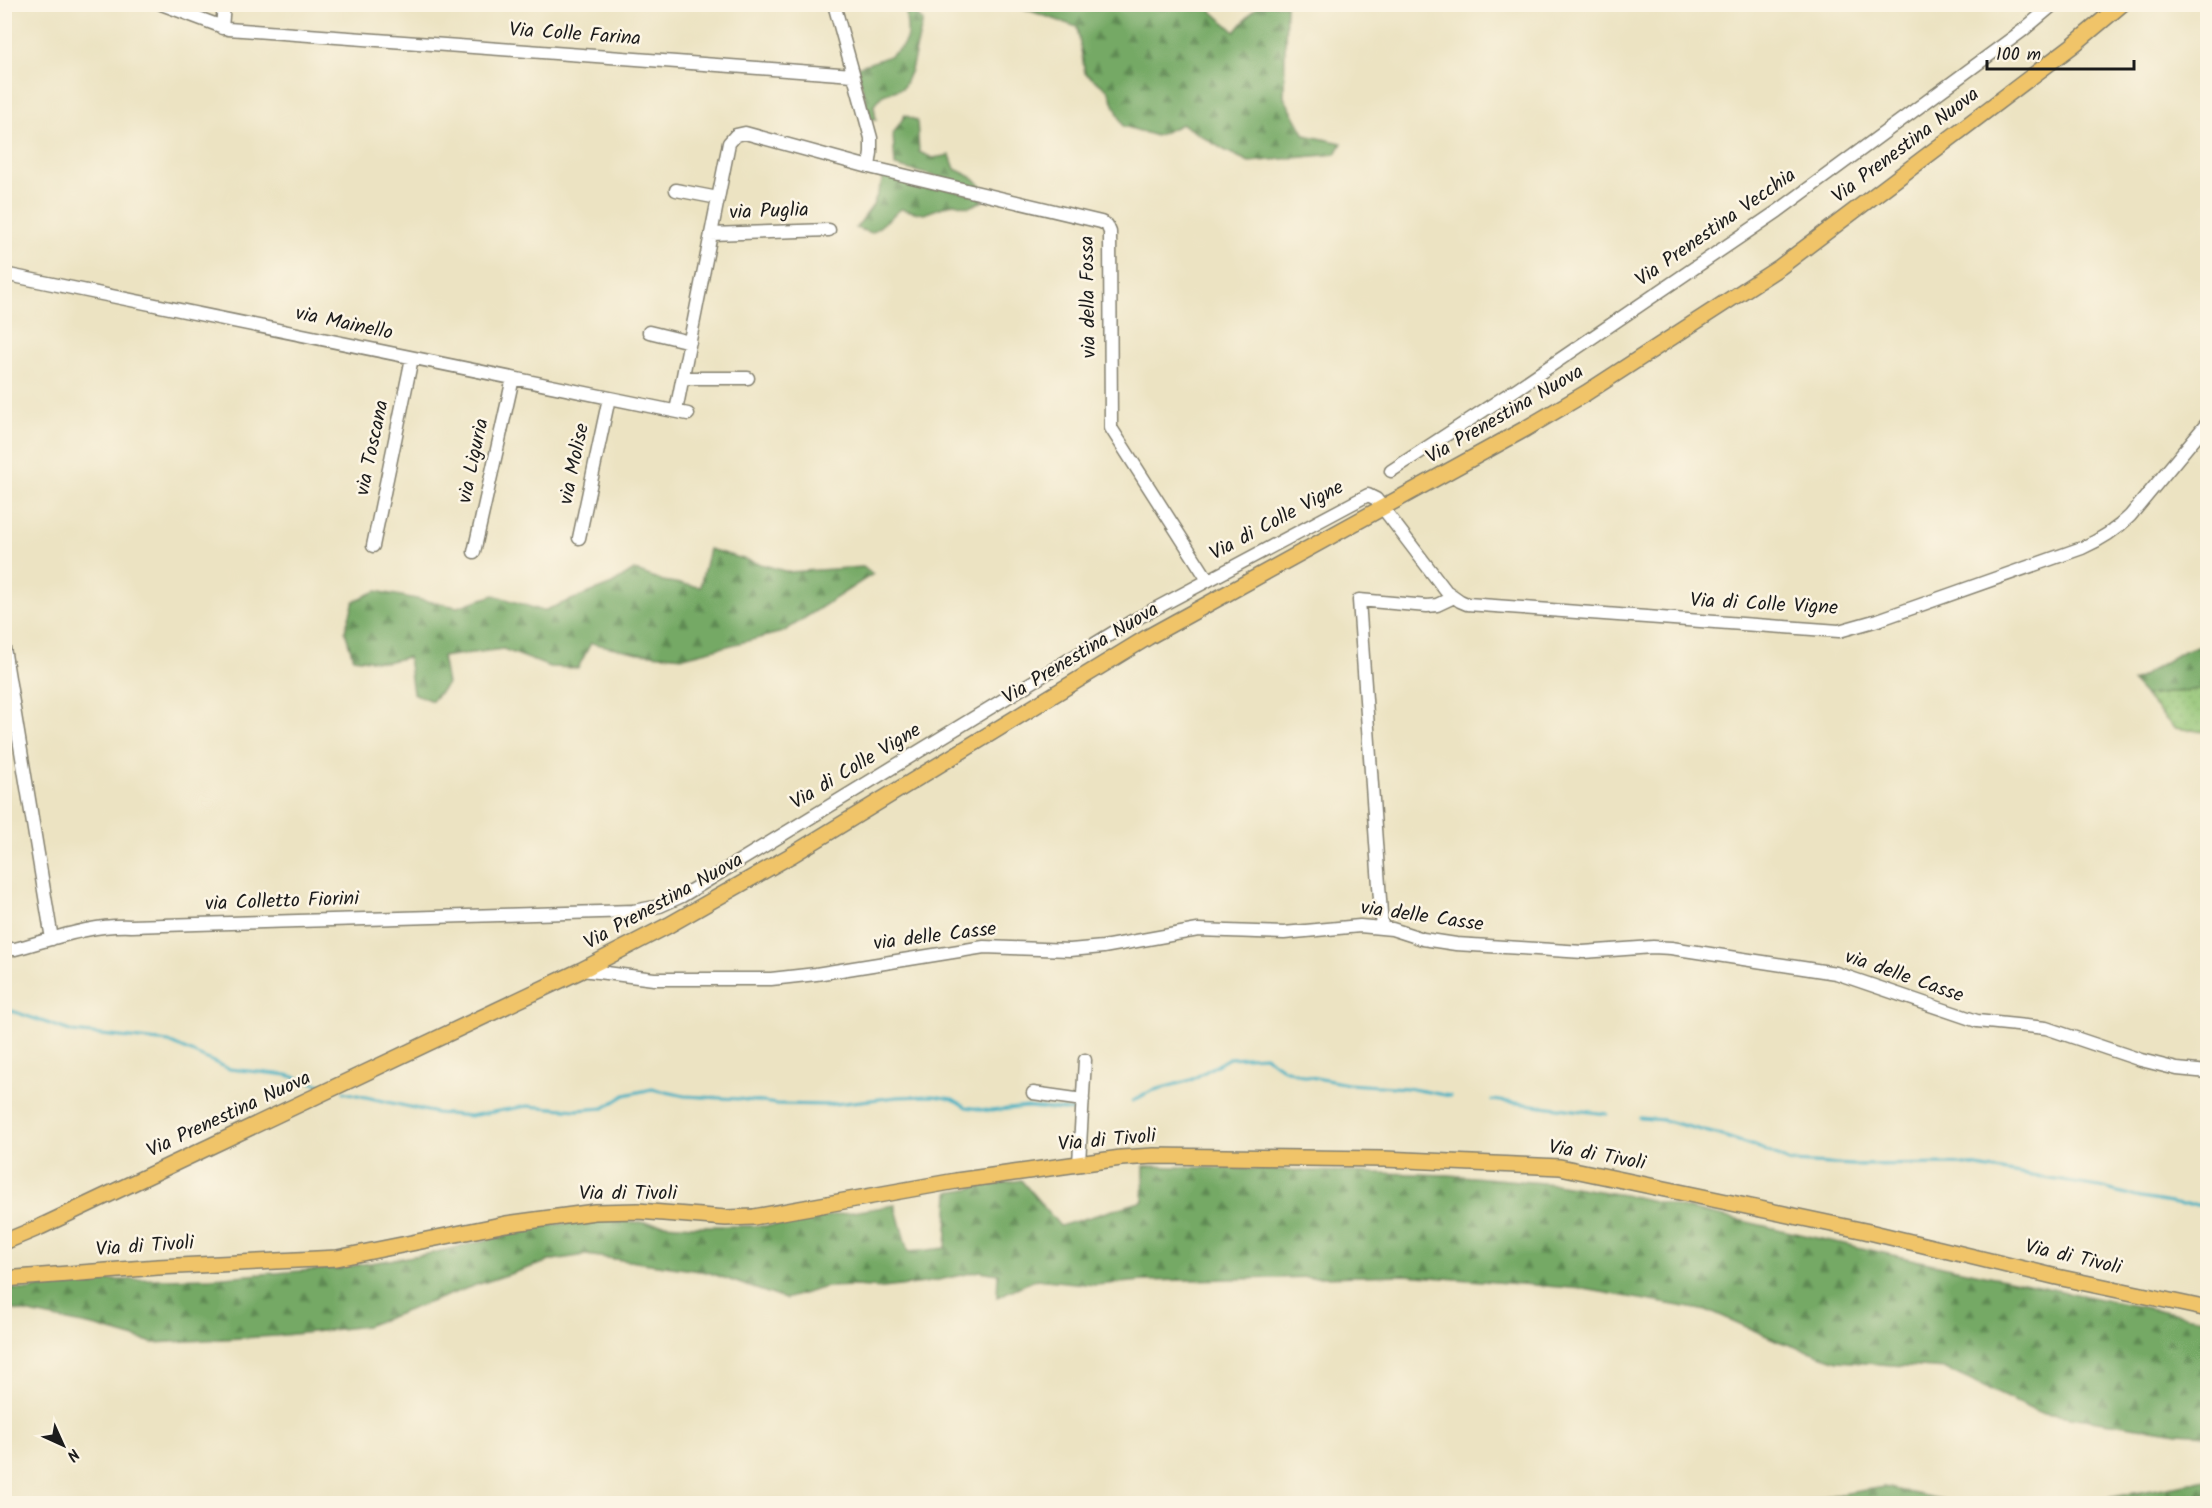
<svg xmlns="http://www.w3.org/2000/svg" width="2212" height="1508" viewBox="0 0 2212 1508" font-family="Kalam,sans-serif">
<defs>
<pattern id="grass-dots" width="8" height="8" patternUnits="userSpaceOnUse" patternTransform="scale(1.5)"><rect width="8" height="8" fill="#91c373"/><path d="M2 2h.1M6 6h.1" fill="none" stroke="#7ca763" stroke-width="1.8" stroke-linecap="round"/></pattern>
<pattern id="forest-firs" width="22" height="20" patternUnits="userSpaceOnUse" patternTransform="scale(1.5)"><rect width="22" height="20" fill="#74a965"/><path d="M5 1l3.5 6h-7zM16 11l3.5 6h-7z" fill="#5e8952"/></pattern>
</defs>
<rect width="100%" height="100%" fill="#fcf5e5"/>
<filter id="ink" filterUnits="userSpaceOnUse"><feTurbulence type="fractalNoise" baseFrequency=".0167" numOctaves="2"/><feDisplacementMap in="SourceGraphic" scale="12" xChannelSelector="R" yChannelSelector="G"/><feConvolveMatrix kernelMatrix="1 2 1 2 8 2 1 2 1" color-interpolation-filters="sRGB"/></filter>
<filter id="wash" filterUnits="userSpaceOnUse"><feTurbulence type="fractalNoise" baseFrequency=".008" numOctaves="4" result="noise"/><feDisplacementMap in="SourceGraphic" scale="24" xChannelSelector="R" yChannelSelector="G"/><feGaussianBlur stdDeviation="1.35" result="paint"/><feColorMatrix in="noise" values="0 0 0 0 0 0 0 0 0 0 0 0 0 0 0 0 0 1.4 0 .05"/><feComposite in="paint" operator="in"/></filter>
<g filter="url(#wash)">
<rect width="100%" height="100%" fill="#ece3c2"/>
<path fill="url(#grass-dots)" stroke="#567048" stroke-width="1.5" d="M2207 688V732L2174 728 2145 696Z"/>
<path fill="url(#forest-firs)" stroke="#486240" stroke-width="1.5" d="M1013 5H1205L1235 32 1258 5H1286L1284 97 1305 135 1342 143 1336 154 1249 162 1226 151 1182 124 1156 136 1123 126 1108 90 1085 73 1077 27Z
M913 11 923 21 911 70 903 88 883 95 874 105 876 120 870 119 857 67C873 61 900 57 906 39 909 32 906 22 906 14Z
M905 115 917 121 919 152 933 158 950 155 955 169 974 178 984 189 895 166 893 134Z
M885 174 982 197 983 201 969 207 954 203 924 214 901 209 872 233 856 228 873 205Z
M709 549 788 572 863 567 873 574 783 632 684 657 639 653 591 643 578 668 550 667 503 649 442 657 447 684 432 701 413 693 408 657 386 662 353 658 345 631 354 601 376 591 457 607 494 595 543 611 612 584 634 570 663 581 700 587Z
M2207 645V688L2145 696 2132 682 2185 650Z
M1144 1166 1449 1175 1555 1184 1636 1197 1942 1266 2110 1301 2207 1319V1435L2178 1433 2037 1412 1946 1369 1838 1361 1778 1341 1713 1312 1584 1289 1405 1275 1143 1281 1095 1285 1036 1279 997 1297 998 1274 980 1271 925 1283 883 1288 855 1286 826 1287 785 1299 707 1272 586 1255 553 1260 473 1286 366 1326 276 1336 153 1343 97 1327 5 1308V1288L28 1290 64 1281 211 1278 338 1268 433 1253 547 1225 604 1220 694 1226H768L895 1205 908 1252 946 1248 949 1192 1021 1180 1060 1226 1143 1201Z
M2207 1480V1503H2080Z
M1884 1487 1957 1503H1801L1823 1497Z"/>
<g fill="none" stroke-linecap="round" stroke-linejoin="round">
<path stroke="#43afc1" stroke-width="3" d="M12 1011 73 1032 169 1042 229 1069 287 1075 321 1085
M344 1092 436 1113 470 1116 527 1106 577 1110 604 1108 625 1095 652 1089 685 1096 739 1099 777 1104 826 1105 897 1097 933 1096 953 1099 966 1107 990 1111 1027 1107 1075 1111
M1492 1100 1607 1114
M1133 1101 1151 1091 1191 1080 1229 1058 1265 1056 1284 1069 1305 1076 1348 1084 1407 1088 1450 1096
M1640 1118 1663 1120 1720 1135 1760 1148 1790 1162 1853 1165 1959 1164 2099 1187 2141 1198 2182 1205H2208"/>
</g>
</g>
<g filter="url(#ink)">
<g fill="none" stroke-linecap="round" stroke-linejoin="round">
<g stroke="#84806f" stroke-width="15">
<path id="minor" d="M161 4 228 29 853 75
M834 4 871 138V153L869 167
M222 28 224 4
M676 190 718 198
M711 234 829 230
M4 274 688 414
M649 332 690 342
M683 378H748
M676 411 729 143 736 135 745 133 869 167 1101 222 1107 225 1110 232 1111 428 1208 580
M1391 471 1518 388 1778 211 2022 31 2054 4
M579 538 609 398
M373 546 412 358
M474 552 513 378
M4 648 52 939
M4 726 17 728
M1382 928 1359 600 1427 606 1437 605 1454 597
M4 949H15C53 939 92 924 131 926L633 911 660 906 682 896 1134 620 1368 495 1376 499 1446 591 1460 601 1467 604 1839 631 1878 620 2082 548C2100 540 2116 530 2130 516L2208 422
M582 970 654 979H771L816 974 984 947 1070 950 1103 947 1198 930 1284 933 1360 926 1392 929 1423 939 1456 944 1583 952 1653 947 1671 948 1836 973 1977 1021 2046 1028 2141 1060 2177 1069 2208 1072
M1033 1093 1083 1100
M1079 1163 1085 1060"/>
</g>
<g stroke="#84806f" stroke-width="18">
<path id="major" d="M4 1242 40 1227 582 970 669 925 790 856 1148 637 1525 429 1586 393 1780 267 2072 46 2122 4
M4 1279 158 1267 337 1258 506 1224 595 1212 638 1211 726 1218 754 1217 956 1181 1121 1158 1154 1156 1384 1159 1560 1167 1865 1231 2057 1277 2208 1309"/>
</g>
<use href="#minor" stroke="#fff" stroke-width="12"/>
<use href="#major" stroke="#f0c469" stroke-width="15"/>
</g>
</g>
<g text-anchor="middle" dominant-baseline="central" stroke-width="5" stroke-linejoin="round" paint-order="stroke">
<g font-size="20" fill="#1c1c1c" stroke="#fcf5e5">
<text transform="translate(575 35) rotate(4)">Via Colle Farina</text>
<text transform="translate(1906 146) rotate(-37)">Via Prenestina Nuova</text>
<text transform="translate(769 212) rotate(-2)">via Puglia</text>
<text transform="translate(1716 228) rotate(-35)">Via Prenestina Vecchia</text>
<text transform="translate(1089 297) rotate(-91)">via della Fossa</text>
<text transform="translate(344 324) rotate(12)">via Mainello</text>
<text transform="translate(1505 415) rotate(-30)">Via Prenestina Nuova</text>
<text transform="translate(373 448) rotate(-78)">via Toscana</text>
<text transform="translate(474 461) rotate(-78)">via Liguria</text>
<text transform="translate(575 464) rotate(-78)">via Molise</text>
<text transform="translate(1277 521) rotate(-28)">Via di Colle Vigne</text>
<text transform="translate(1764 605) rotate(3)">Via di Colle Vigne</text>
<text transform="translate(1081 654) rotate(-31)">Via Prenestina Nuova</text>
<text transform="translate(856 767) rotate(-31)">Via di Colle Vigne</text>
<text transform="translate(282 902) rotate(-2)">via Colletto Fiorini</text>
<text transform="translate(664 902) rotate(-29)">Via Prenestina Nuova</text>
<text transform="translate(1422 917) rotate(8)">via delle Casse</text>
<text transform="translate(935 937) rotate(-7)">via delle Casse</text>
<text transform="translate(1904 977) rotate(19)">via delle Casse</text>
<text transform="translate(229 1115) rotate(-25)">Via Prenestina Nuova</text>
<text transform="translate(1107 1141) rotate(-5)">Via di Tivoli</text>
<text transform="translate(1597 1156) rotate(10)">Via di Tivoli</text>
<text x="628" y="1194">Via di Tivoli</text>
<text transform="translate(145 1247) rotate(-4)">Via di Tivoli</text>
<text transform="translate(2073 1258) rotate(13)">Via di Tivoli</text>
</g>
</g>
<rect width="2212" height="1508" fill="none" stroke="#fcf5e5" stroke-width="24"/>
<g transform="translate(63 1445) rotate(135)" stroke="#fcf5e5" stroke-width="4.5" paint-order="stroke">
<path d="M0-4.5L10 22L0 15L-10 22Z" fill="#1c1c1c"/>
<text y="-9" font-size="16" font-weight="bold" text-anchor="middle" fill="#1c1c1c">N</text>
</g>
<path d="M1987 60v9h147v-9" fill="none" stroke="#1c1c1c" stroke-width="3"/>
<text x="1996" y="60" font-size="18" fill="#1c1c1c" stroke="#fcf5e5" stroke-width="4.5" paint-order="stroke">100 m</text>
</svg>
